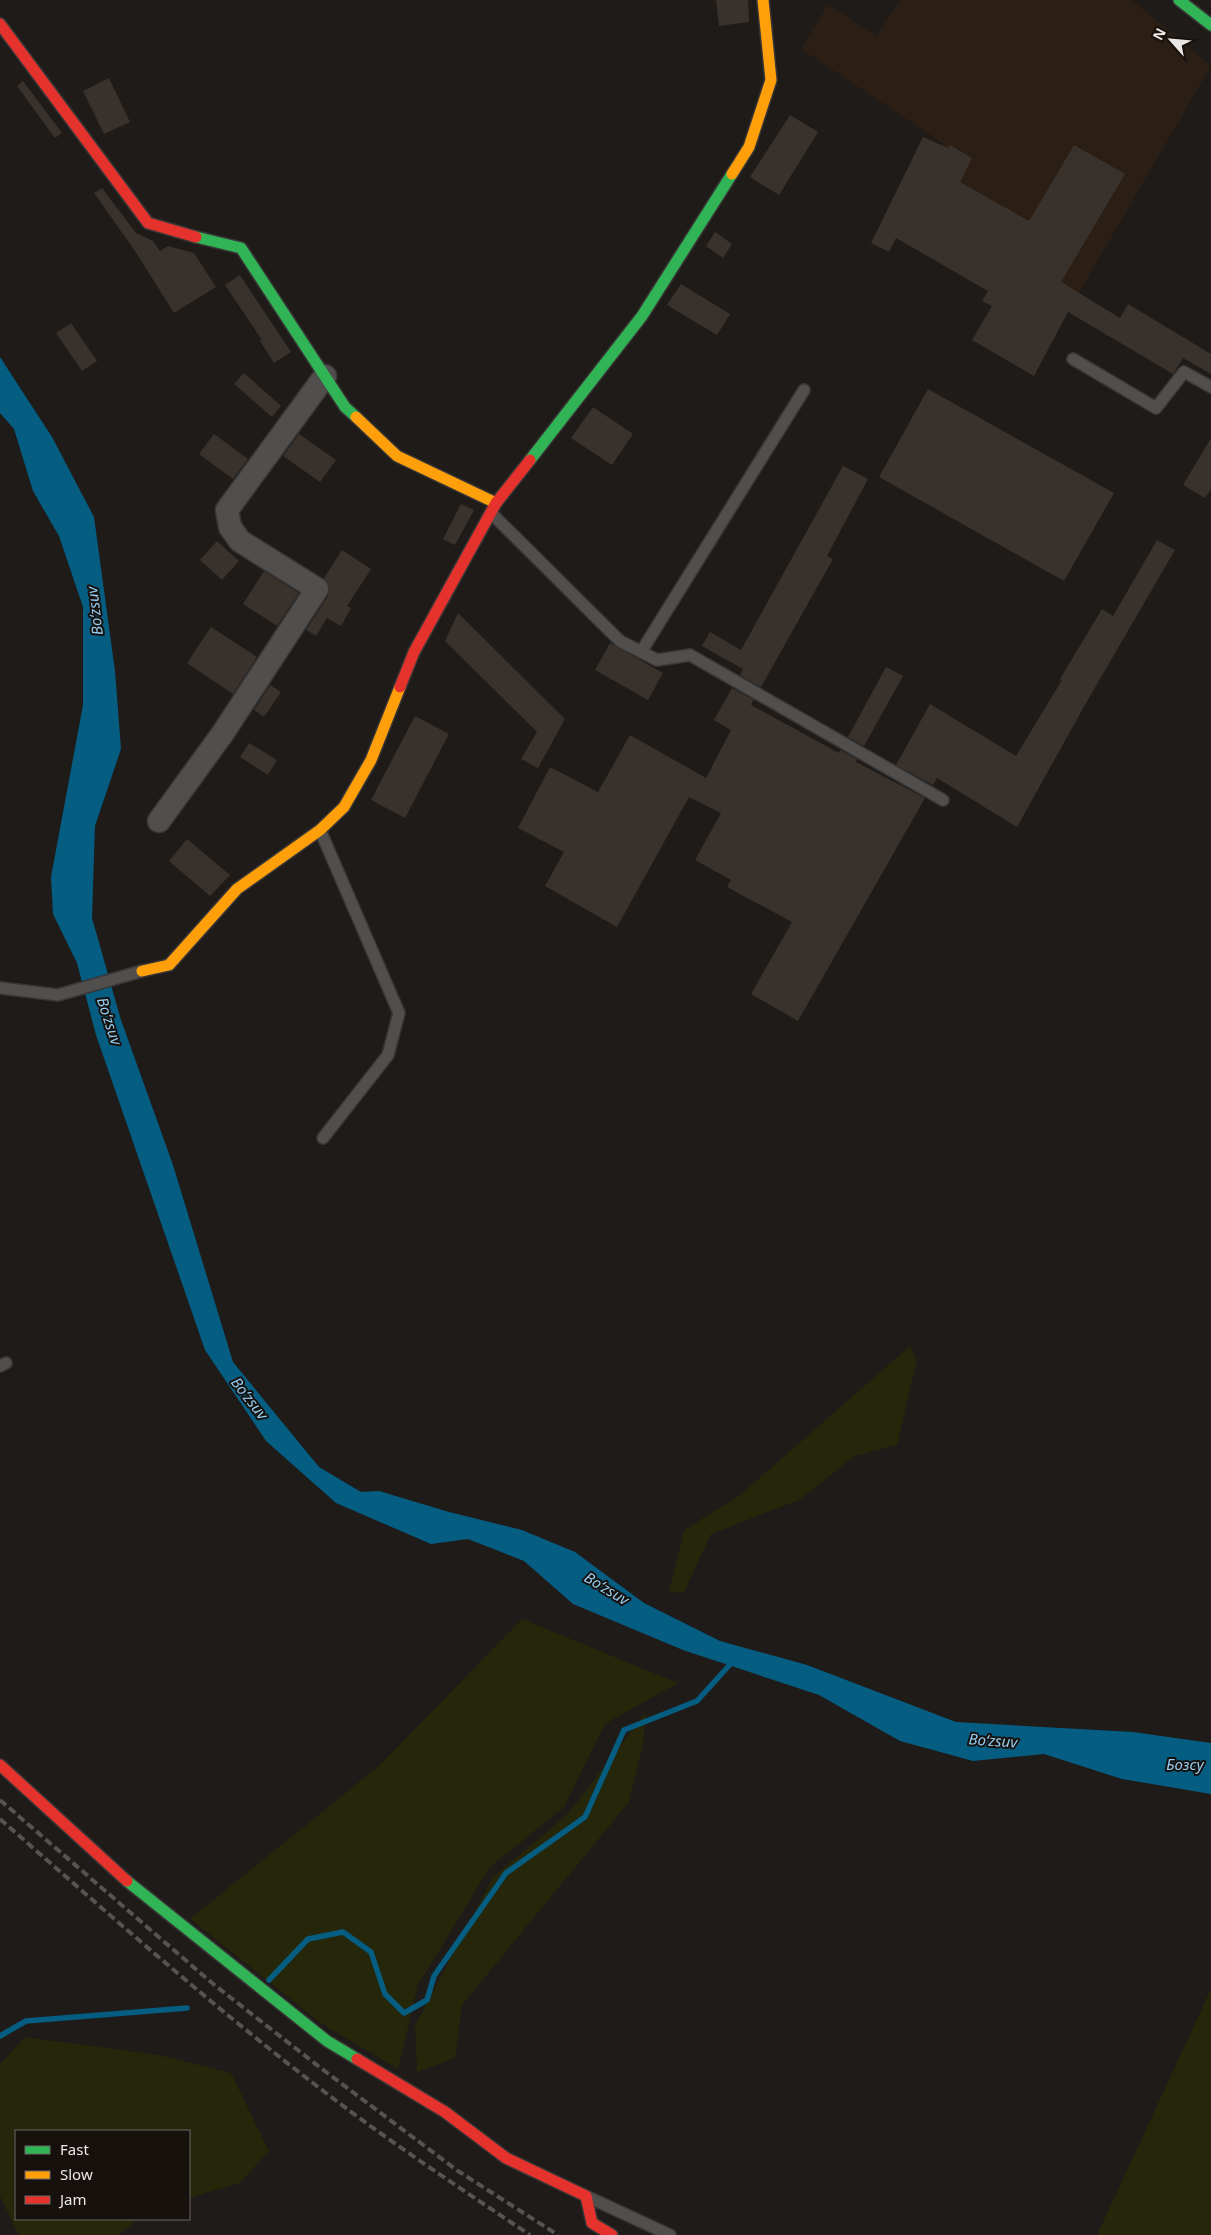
<svg xmlns="http://www.w3.org/2000/svg" width="1211" height="2235" viewBox="0 0 1211 2235" font-family="'Noto Sans',sans-serif">
<rect width="100%" height="100%" fill="#1e1b19"/>
<path fill="#2b1e14" d="M900 0H1132L1211 66 1071 307 910 215 944 144 801 49 828 4 876 36Z"/>
<path fill="#25260a" d="M910 1346 917 1360 897 1445 855 1456 799 1500 711 1534 684 1592 669 1593 684 1530 739 1496Z
M522 1619 678 1683 605 1724 564 1807 490 1867 418 1985 398 2069 319 2022 190 1919 379 1766Z
M646 1712 643 1745 629 1802 462 2005 455 2058 417 2072 415 2026 493 1877 567 1815Z
M1211 1989V2235H1097Z
M25 2037 159 2055 231 2073 269 2151 240 2183 189 2198V2131H16V2219H138L118 2235H19L0 2196V2064Z"/>
<path fill="#055d82" d="M0 357 52 437 94 517 115 671 121 749 95 826 92 918 121 1020 173 1165 233 1362 319 1467 361 1492 379 1491 449 1512 522 1530 575 1552 644 1603 720 1641 807 1665 956 1722 1133 1732 1211 1743V1794L1122 1779 1044 1754 973 1761 900 1741 819 1695 683 1650 573 1604 524 1561 468 1539 431 1544 336 1503 266 1441 205 1350 96 1035 77 963 53 914 51 877 83 705V607L59 536 33 491 14 429 0 413Z"/>
<g fill="none" stroke-linecap="round" stroke-linejoin="round">
<path stroke="#055d82" stroke-width="5.5" d="M269 1980 308 1939 343 1932 371 1952 385 1994 404 2013 427 2000 434 1976 506 1873 585 1817 624 1730 697 1701 734 1660
M0 2036 26 2021 187 2008"/>
</g>
<path fill="#39322c" d="M716 0H748L749 22 719 26Z
M109 78 130 122 104 134 83 91Z
M23 81 62 133 55 138 17 86Z
M790 115 818 132 779 195 750 177Z
M923 137 948 148 950 145 972 158 960 182 1029 221 1074 145 1125 174 1061 282 1120 318 1128 304 1211 354V374L1183 358 1173 374 1068 312 1034 376 972 340 992 306 982 301 988 291 896 238 889 252 871 243Z
M102 188 136 233 153 241 160 251 168 246 194 253 216 287 174 313 135 251 94 193Z
M715 232 732 244 723 258 706 246Z
M240 275 291 352 274 363 260 341 262 340 225 285Z
M681 284 730 314 717 335 667 305Z
M71 323 97 361 82 371 56 333Z
M244 373 281 406 272 417 234 384Z
M928 389 1114 493 1064 581 879 477Z
M593 407 633 434 612 465 571 438Z
M214 434 248 459 233 479 199 454Z
M299 434 336 460 320 482 283 456Z
M1211 438V489L1205 498 1183 485Z
M843 466 868 479 827 556 833 559 761 687 740 675 743 669 702 646 710 632 741 650Z
M461 504 474 510 455 545 443 539Z
M1157 540 1175 550 1086 703 1017 827 937 778 933 785 896 765 930 704 1016 756 1062 680 1060 679 1102 609 1113 616Z
M217 541 239 561 222 580 200 560Z
M342 550 371 569 347 606 351 608 341 626 327 618 316 636 306 630 328 596 330 589 324 578Z
M264 571 299 593 277 626 243 604Z
M458 613 565 719 538 768 521 759 537 732 445 641Z
M211 627 257 657 233 694 187 663Z
M610 643 663 673 648 700 595 670Z
M886 667 903 676 864 746 848 737Z
M270 685 281 692 264 717 254 710Z
M732 688 754 700 751 705 839 753 840 750 857 759 856 762 925 798 798 1021 751 994 792 922 727 887 731 880 695 860 721 813 689 797 617 927 545 886 564 852 518 828 550 767 598 792 630 735 706 778 731 730 714 720Z
M415 716 449 734 405 818 371 800Z
M249 743 277 760 268 775 240 757Z
M187 839 230 875 210 896 169 861Z"/>
<g fill="none" stroke-linecap="round" stroke-linejoin="round">
<g stroke="#393636" stroke-width="14">
<path id="lane" d="M1073 359 1156 408 1184 372 1211 387
M491 513 620 641 657 660 690 655 943 800
M641 652 804 390
M320 830 399 1013 388 1055 323 1138
M0 988 58 995 142 971
M0 1366 6 1363
M588 2197 670 2235"/>
</g>
<g stroke="#393636" stroke-width="25">
<path id="street" d="M159 821 223 733 317 589 240 541 230 527 227 510 325 376"/>
</g>
<g stroke="#393636" stroke-width="14">
<path id="fast" d="M1179 0 1211 25
M196 237 241 248 345 407 356 417
M530 460 642 316 732 174
M127 1881 327 2041 357 2059"/>
</g>
<g stroke="#393636" stroke-width="14">
<path id="slow" d="M732 174 749 147 771 80 763 0
M356 417 397 456 496 503
M142 971 169 965 237 889 320 830 344 807 371 760 400 687"/>
</g>
<g stroke="#393636" stroke-width="14">
<path id="jam" d="M0 24 148 223 196 237
M400 687 414 652 496 503 530 460
M0 1765 127 1881
M357 2059 445 2112 506 2158 586 2196 592 2223 612 2235"/>
</g>
<use href="#lane" stroke="#514f4e" stroke-width="11"/>
<use href="#street" stroke="#514f4e" stroke-width="22"/>
<use href="#fast" stroke="#30b455" stroke-width="11"/>
<use href="#slow" stroke="#ff9f0a" stroke-width="11"/>
<use href="#jam" stroke="#e5322d" stroke-width="11"/>
<path stroke="#565452" stroke-width="4" stroke-dasharray="8 4" stroke-linecap="butt" d="M0 1800 212 1983 322 2069 458 2171 558 2235
M0 1819C103 1909 205 2000 313 2083 382 2137 457 2186 530 2235"/>
</g>
<g text-anchor="middle" dominant-baseline="central" stroke-width="4" stroke-linejoin="round" paint-order="stroke">
<g font-size="15" font-style="italic" fill="#94cef2" stroke="#17110e">
<text transform="translate(94 611) rotate(-97)">Boʻzsuv</text>
<text transform="translate(110 1021) rotate(72)">Boʻzsuv</text>
<text transform="translate(250 1398) rotate(52)">Boʻzsuv</text>
<text transform="translate(607 1588) rotate(31)">Boʻzsuv</text>
<text transform="translate(993 1740) rotate(4)">Boʻzsuv</text>
<text x="1185" y="1764">Бозсу</text>
</g>
</g>
<rect x="15" y="2130" width="175" height="90" fill="#17110e" stroke="#6c6764"/>
<rect x="25" y="2146" width="25" height="8" fill="#30b455" stroke="#6c6764"/>
<text x="60" y="2155" font-size="15" fill="#ebe7e5">Fast</text>
<rect x="25" y="2171" width="25" height="8" fill="#ff9f0a" stroke="#6c6764"/>
<text x="60" y="2180" font-size="15" fill="#ebe7e5">Slow</text>
<rect x="25" y="2196" width="25" height="8" fill="#e5322d" stroke="#6c6764"/>
<text x="60" y="2205" font-size="15" fill="#ebe7e5">Jam</text>
<g transform="translate(1171 40) rotate(297)" stroke="#17110e" stroke-width="4" paint-order="stroke">
<path d="M0-4L9 19L0 12L-9 19Z" fill="#ebe7e5"/>
<text y="-8" font-size="14" font-weight="bold" text-anchor="middle" fill="#ebe7e5">N</text>
</g>
</svg>
